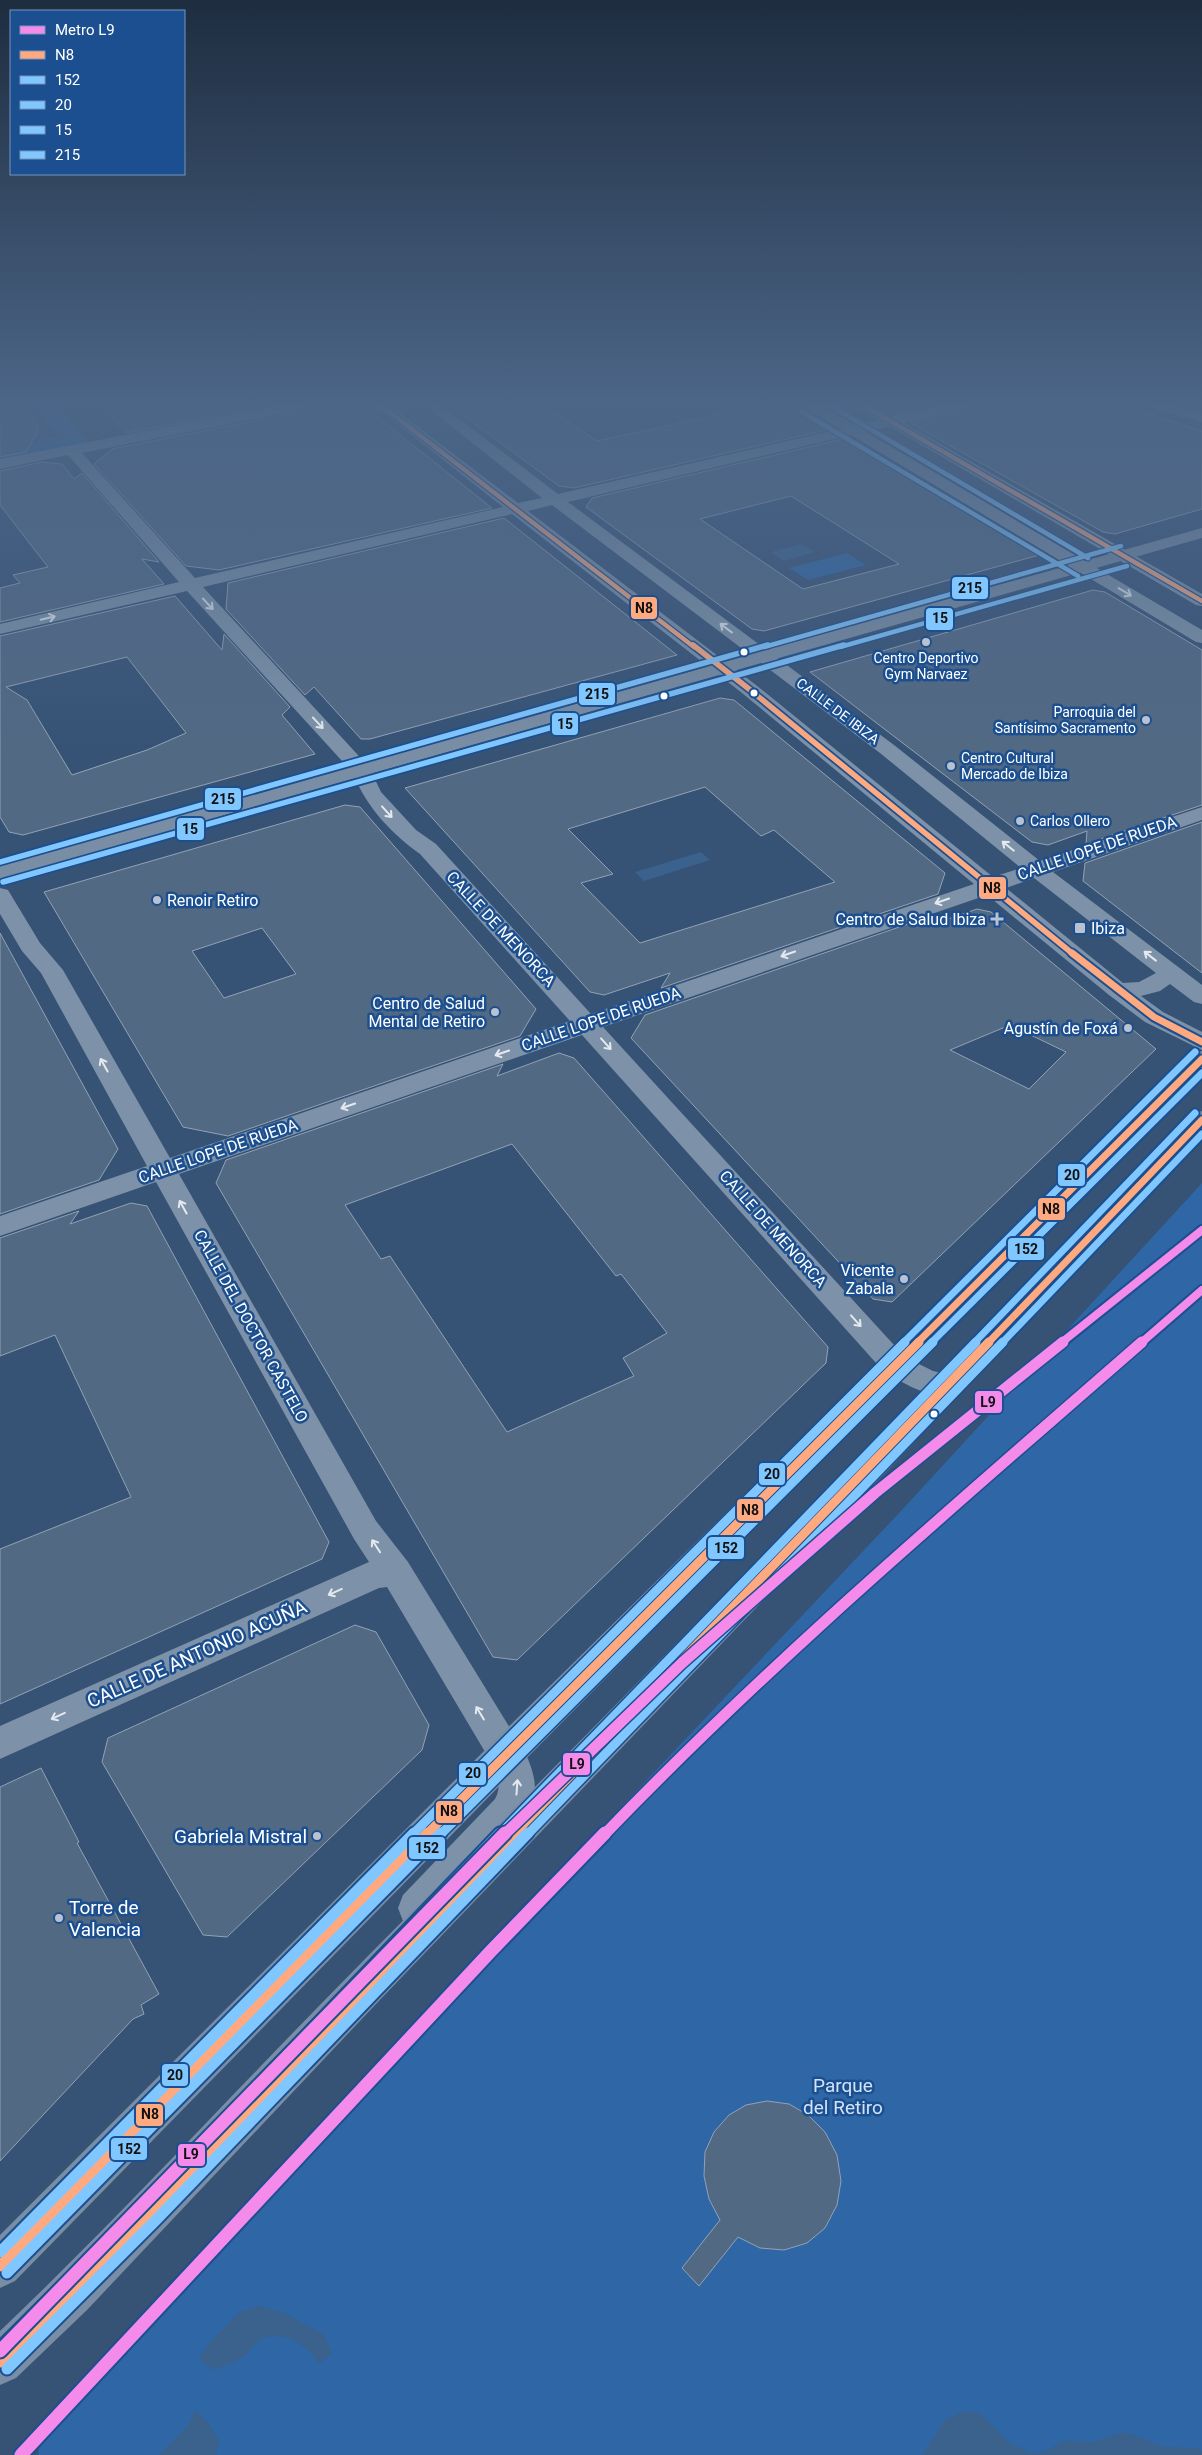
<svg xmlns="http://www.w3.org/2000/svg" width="1202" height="2455" viewBox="0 0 1202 2455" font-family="Roboto,sans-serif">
<rect width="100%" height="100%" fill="#365274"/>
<path fill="#2f66a5" d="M28 403H53L89 442 0 459V452H26L32 442 59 436Z
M847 553 866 565 808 580 789 568Z
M1202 1183V2455H38L44 2418 900 1512Z"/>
<path fill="#3b618d" d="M802 544 815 552 784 561 771 552Z
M701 852 710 860 644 881 635 872Z
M260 2306 283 2312 324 2335 332 2353 319 2364C308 2346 285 2329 262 2339 254 2343 250 2353 242 2358 233 2363 222 2366 213 2370L199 2358 208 2345 239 2312Z
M196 2410 208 2423 219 2441 216 2455H159L187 2426Z
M965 2411 981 2414 1010 2443 1031 2453 1046 2451 1064 2441 1093 2442 1121 2433H1129L1164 2447 1196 2448 1202 2451V2455H922L945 2420Z"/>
<path fill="#526984" stroke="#92a2b6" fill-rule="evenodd" d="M98 403H285L127 433Z
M323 403H360L492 508 219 570 186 566 94 464 112 449 314 409Z
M446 403H540L597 441 726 413 722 411 757 403H798L801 408 835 428 574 488 559 486Z
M820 403H850L854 408 848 419Z
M874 403H946L894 414Z
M979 403H1114L1202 431V509L1115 534 1103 532 910 423 975 408Z
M24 408 38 424V432L26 452 0 457V413Z
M847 438 1043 554 764 631 752 629 586 507 592 498ZM791 496 899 564 803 589 700 519Z
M42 462 62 464 74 479 82 473 159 562 142 559 164 584 0 622V588L20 583 13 575 48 567 0 505V471Z
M504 518 677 655 370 739H361L314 687 305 695 226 609 228 583Z
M1093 590 1105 592 1202 650V805L1086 844 1087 831 1048 845 1032 842 810 672Z
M175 596 222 650 224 634 290 707 282 715 315 754 23 835 9 832 0 817V636ZM127 657 186 733 147 750 72 775 27 700 6 687Z
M720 698 734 700 945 873 938 894 661 988 670 973 604 995 590 992 405 788ZM705 787 761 836 774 830 835 882 640 943 581 883 613 874 568 829Z
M345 805 360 807 536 1009 520 1036 228 1136 183 1127 44 892ZM262 928 296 974 224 998 192 951Z
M1202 822V973L1083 881 1085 863Z
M977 909 991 912 1156 1049 892 1302 873 1299 631 1038 645 1015 931 916 928 926ZM1010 1025 1066 1052 1029 1089 950 1050Z
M0 933 118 1149 99 1180 0 1214Z
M559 1053 574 1058 828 1347 826 1363 517 1660 493 1657 216 1183 226 1160 503 1064 497 1076ZM512 1144 616 1276 621 1274 667 1333 623 1358 634 1376 507 1432 390 1256 381 1259 345 1205Z
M131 1203 147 1206 329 1542 322 1559 0 1704V1549L131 1497 55 1335 0 1356V1238L79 1211 70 1224Z
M355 1625 376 1632 429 1725 422 1750 227 1937 203 1935 102 1762 108 1738Z
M41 1768 79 1842 77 1843 159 1994 141 2005 144 2014 133 2019 0 2161V1787Z
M767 2101 789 2104 808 2115 825 2132 837 2155 841 2181 837 2205 825 2228 807 2243 784 2250 760 2248 738 2237 699 2286 682 2268 720 2220 709 2199 704 2176 705 2152 714 2132 729 2115 746 2105Z"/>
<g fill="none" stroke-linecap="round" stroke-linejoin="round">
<path fill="#7d92a8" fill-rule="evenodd" d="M293 403H321L314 407 82 453 195 578 503 507 371 403H387L518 503 542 498 422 403H438L558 494 840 429 802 406 800 403H817L855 425 878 420 854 406 852 403H869L893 416 953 403H977L975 406 904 423 1202 594V606L1196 605 889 426 866 432 1202 630V643L1196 642 851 435 568 502 894 745 1040 861 1202 807V820L1053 872 1202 985V1004L1194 1002 1170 984 1160 991 1141 996 1163 1012 1202 1032V1050L1145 1022 1109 995 987 895 603 1027 905 1357 933 1371 961 1377 965 1385 961 1393C933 1402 908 1385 885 1373L582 1035 179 1174 376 1521 408 1562 526 1754C531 1767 537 1780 534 1795 525 1830 457 1892 431 1921L417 1927 403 1921 398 1908 403 1895 495 1799C500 1791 499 1781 497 1772L387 1587 379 1588 0 1759V1726L369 1562 354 1539 156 1182 0 1236V1216L147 1166 41 973 22 951 0 914V888L8 890 40 943 63 970 170 1158 570 1021 420 854C391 833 366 807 353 773L187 591 0 634V624L179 582 68 455 0 469V459ZM552 505 880 753 1021 868 993 877 756 685 528 511ZM512 514 742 693 974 884 591 1014 436 844 416 830 381 792 369 767 203 587ZM1034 878 1156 973 1139 982 1123 983 1006 888Z
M1146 403H1167L1202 413V422L1148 406Z"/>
<path fill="#798da4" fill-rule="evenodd" d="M1202 528V538L0 879V865Z
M1202 1051V1074L518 1767 15 2281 0 2288V2235L492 1743 1193 1053Z
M1202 1111V1136L891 1467 376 2004 87 2310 16 2378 0 2385V2331C126 2211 243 2082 366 1958 643 1678 919 1397 1193 1114Z"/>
<g stroke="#1b4f8f" stroke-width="7">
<path id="bus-1-far4" d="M378 403 694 647
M859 403 1202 601"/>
</g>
<g stroke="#1b4f8f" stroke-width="9">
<path id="bus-1-far3" d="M693 645 749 689 1073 954"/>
</g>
<g stroke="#1b4f8f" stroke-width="11">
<path id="bus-1-far2" d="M1072 953 1154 1017 1202 1042
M917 1343 1202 1059
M988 1343 1202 1120"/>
</g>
<g stroke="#1b4f8f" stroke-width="12">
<path id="bus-1-far1" d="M426 1835 919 1342
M513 1835 989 1342"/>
</g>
<g stroke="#1b4f8f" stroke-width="15">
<path id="bus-1" d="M0 2266 428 1833
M0 2362 150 2212 514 1833"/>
</g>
<g stroke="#1b4f8f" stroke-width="11">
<path id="bus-2-far2" d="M931 1343 1202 1073
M1002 1343 1202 1134"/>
</g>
<g stroke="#1b4f8f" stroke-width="12">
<path id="bus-2-far1" d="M440 1835 933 1342
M527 1835 1003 1342"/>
</g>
<g stroke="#1b4f8f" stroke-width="15">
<path id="bus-2" d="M7 2273 441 1833
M7 2369 156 2220 528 1833"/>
</g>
<g stroke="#1b4f8f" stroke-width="11">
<path id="bus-3-far2" d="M903 1343 1195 1052
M974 1343 1195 1113"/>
</g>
<g stroke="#1b4f8f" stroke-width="12">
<path id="bus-3-far1" d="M412 1835 905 1342
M499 1835 976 1342"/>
</g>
<g stroke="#1b4f8f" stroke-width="15">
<path id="bus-3" d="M0 2252 414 1833
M0 2348 147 2202 500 1833"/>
</g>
<g stroke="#1b4f8f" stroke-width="7">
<path id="bus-4-far1" d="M802 412 1078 576
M840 647 1127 566"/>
</g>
<g stroke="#1b4f8f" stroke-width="9">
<path id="bus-4" d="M3 882 844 645"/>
</g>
<g stroke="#1b4f8f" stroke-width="7">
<path id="bus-5-far1" d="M826 403 1088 558
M764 647 1121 546"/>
</g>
<g stroke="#1b4f8f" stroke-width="9">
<path id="bus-5" d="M0 862 768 645"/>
</g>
<use href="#bus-1-far4" stroke="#ffa980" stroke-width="4.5"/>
<use href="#bus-1-far3" stroke="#ffa980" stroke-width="5.5"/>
<use href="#bus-1-far2" stroke="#ffa980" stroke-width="7"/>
<use href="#bus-1-far1" stroke="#ffa980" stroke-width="9"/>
<use href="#bus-1" stroke="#ffa980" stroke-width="11"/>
<use href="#bus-2-far2" stroke="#80c6ff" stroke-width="7"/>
<use href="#bus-2-far1" stroke="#80c6ff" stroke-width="9"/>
<use href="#bus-2" stroke="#80c6ff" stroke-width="11"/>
<use href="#bus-3-far2" stroke="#80c6ff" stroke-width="7"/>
<use href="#bus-3-far1" stroke="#80c6ff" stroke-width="9"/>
<use href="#bus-3" stroke="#80c6ff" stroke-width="11"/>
<use href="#bus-4-far1" stroke="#80c6ff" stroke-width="4.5"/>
<use href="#bus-4" stroke="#80c6ff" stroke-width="5.5"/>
<use href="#bus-5-far1" stroke="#80c6ff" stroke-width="4.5"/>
<use href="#bus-5" stroke="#80c6ff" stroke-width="5.5"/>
<g stroke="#1b4f8f" stroke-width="12">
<path id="metro-1-far2" d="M1061 1343 1202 1230
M1141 1343 1202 1290"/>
</g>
<g stroke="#1b4f8f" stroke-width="14">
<path id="metro-1-far1" d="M504 1835 682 1663 875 1493 1063 1342
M604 1835C773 1659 959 1502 1142 1342"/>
</g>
<g stroke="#1b4f8f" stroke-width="17">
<path id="metro-1" d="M0 2351 505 1833
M21 2455 491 1951 605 1833"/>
</g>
<use href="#metro-1-far2" stroke="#f48beb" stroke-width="8"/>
<use href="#metro-1-far1" stroke="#f48beb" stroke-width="11"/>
<use href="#metro-1" stroke="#f48beb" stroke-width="13"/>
</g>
<defs><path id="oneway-shaft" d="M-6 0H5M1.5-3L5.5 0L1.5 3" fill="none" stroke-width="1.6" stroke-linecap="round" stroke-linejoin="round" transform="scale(1.25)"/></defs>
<g stroke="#e5e9ee">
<use href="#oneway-shaft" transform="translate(1125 592) rotate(31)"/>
<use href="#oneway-shaft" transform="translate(208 604) rotate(47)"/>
<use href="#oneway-shaft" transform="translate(48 618) rotate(-13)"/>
<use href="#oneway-shaft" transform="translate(726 628) rotate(-143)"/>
<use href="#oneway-shaft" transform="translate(318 723) rotate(47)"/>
<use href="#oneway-shaft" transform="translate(387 812) rotate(48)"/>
<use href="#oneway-shaft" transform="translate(1008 846) rotate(-141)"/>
<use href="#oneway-shaft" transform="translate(942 901) rotate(161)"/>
<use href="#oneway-shaft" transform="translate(788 954) rotate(161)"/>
<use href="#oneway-shaft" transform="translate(1150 956) rotate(-142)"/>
<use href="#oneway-shaft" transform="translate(606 1044) rotate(48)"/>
<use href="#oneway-shaft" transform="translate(502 1053) rotate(161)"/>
<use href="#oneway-shaft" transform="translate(104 1065) rotate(-119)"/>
<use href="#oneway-shaft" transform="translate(348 1106) rotate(161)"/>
<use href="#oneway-shaft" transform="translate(183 1207) rotate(-119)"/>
<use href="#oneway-shaft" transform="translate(856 1321) rotate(48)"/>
<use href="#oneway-shaft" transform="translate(376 1546) rotate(-123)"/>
<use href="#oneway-shaft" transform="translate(335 1592) rotate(156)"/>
<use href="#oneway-shaft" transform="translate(480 1713) rotate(-121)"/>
<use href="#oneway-shaft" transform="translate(58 1716) rotate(155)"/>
<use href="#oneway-shaft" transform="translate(517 1787) rotate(-86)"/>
</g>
<linearGradient id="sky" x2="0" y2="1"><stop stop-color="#1e2d40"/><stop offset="0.54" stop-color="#4c6688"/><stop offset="1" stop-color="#4c6688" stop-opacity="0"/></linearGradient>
<rect width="1202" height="746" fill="url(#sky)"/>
<g fill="#b9c2ce" stroke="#1b4f8f" stroke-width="2">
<circle cx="926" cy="642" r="5"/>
<circle cx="1146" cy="720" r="5"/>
<circle cx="951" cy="766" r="5"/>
<circle cx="1020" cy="821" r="5"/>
<circle cx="157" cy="900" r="5"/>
<path d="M994.5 911.5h5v5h5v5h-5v5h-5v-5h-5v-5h5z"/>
<rect x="1074" y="922" width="12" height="12" rx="2.5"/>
<circle cx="495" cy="1012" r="5"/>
<circle cx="1128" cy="1028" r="5"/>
<circle cx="904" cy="1279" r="5"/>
<circle cx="317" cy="1836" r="5"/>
<circle cx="59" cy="1918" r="5"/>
</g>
<g fill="#fff" stroke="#1b4f8f" stroke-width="2">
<circle cx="744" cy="652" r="4.5"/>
<circle cx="754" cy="693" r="4.5"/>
<circle cx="664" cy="696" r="4.5"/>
<circle cx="934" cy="1414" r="4.5"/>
</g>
<g text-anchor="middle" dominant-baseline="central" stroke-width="5" stroke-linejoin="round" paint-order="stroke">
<g font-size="14" fill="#fff" stroke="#1b4f8f" text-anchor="start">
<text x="926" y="658" text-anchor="middle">Centro Deportivo<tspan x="926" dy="16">Gym Narvaez</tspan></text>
<text x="1136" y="712" text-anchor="end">Parroquia del<tspan x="1136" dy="16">Santísimo Sacramento</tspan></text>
<text x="961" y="758">Centro Cultural<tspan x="961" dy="16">Mercado de Ibiza</tspan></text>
<text x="1030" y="821">Carlos Ollero</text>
</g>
<g font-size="14" fill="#fff" stroke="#1b4f8f">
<text transform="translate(838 711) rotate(37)">CALLE DE IBIZA</text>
</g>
<g font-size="16" fill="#fff" stroke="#1b4f8f">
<text transform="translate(1097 848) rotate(-19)">CALLE LOPE DE RUEDA</text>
<text transform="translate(501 929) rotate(47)">CALLE DE MENORCA</text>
<text transform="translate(601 1019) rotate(-19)">CALLE LOPE DE RUEDA</text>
<text transform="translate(218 1151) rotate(-19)">CALLE LOPE DE RUEDA</text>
<text transform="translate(773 1229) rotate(48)">CALLE DE MENORCA</text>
<text transform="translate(251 1326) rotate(61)">CALLE DEL DOCTOR CASTELO</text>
</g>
<g font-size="16" fill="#fff" stroke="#1b4f8f" text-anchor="end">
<text x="167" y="900" text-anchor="start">Renoir Retiro</text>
<text x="986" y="919">Centro de Salud Ibiza</text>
<text x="1091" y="928" text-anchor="start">Ibiza</text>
<text x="485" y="1003">Centro de Salud<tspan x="485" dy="18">Mental de Retiro</tspan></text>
<text x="1118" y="1028">Agustín de Foxá</text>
<text x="894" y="1270">Vicente<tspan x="894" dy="18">Zabala</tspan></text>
</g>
<g font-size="19" fill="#fff" stroke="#1b4f8f">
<text transform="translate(197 1654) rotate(-24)">CALLE DE ANTONIO ACUÑA</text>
</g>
<g font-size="19" fill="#fff" stroke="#1b4f8f" text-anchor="end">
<text x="307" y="1836">Gabriela Mistral</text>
<text x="69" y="1907" text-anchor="start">Torre de<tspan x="69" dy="22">Valencia</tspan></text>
</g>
<g font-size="19" fill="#cfe3fa" stroke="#1b4f8f">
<text x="843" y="2085">Parque<tspan x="843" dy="22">del Retiro</tspan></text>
</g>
</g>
<g stroke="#1b4f8f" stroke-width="2">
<rect x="951" y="576" width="38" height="24" rx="5" fill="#80c6ff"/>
<rect x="630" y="596" width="28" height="24" rx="5" fill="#ffa980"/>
<rect x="925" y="607" width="29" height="24" rx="5" fill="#80c6ff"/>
<rect x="578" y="682" width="38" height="24" rx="5" fill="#80c6ff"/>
<rect x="551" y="712" width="28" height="24" rx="5" fill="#80c6ff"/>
<rect x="204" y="787" width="38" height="24" rx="5" fill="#80c6ff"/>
<rect x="176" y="817" width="29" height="24" rx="5" fill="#80c6ff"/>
<rect x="978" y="876" width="29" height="24" rx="5" fill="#ffa980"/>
<rect x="1057" y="1163" width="29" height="24" rx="5" fill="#80c6ff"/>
<rect x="1037" y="1197" width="29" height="24" rx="5" fill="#ffa980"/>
<rect x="1007" y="1237" width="38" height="24" rx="5" fill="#80c6ff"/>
<rect x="974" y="1390" width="29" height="24" rx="5" fill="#f48beb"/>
<rect x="758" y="1462" width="28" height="24" rx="5" fill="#80c6ff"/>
<rect x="736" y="1498" width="28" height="24" rx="5" fill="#ffa980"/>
<rect x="707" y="1536" width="38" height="24" rx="5" fill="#80c6ff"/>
<rect x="562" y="1752" width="29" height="24" rx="5" fill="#f48beb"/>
<rect x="458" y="1762" width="29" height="24" rx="5" fill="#80c6ff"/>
<rect x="435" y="1800" width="28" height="24" rx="5" fill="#ffa980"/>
<rect x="408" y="1836" width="38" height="24" rx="5" fill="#80c6ff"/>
<rect x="161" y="2063" width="28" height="24" rx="5" fill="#80c6ff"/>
<rect x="135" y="2103" width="29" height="24" rx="5" fill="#ffa980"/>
<rect x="110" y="2137" width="38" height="24" rx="5" fill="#80c6ff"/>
<rect x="177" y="2143" width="29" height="24" rx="5" fill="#f48beb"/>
</g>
<g font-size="14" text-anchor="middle" font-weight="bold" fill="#111">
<text x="970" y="593">215</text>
<text x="644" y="613">N8</text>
<text x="940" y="623">15</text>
<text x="597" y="699">215</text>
<text x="565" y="729">15</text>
<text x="223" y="804">215</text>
<text x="190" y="834">15</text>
<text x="992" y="893">N8</text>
<text x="1072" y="1180">20</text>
<text x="1051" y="1214">N8</text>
<text x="1026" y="1254">152</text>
<text x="988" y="1407">L9</text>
<text x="772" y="1479">20</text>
<text x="750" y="1515">N8</text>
<text x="726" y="1553">152</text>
<text x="577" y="1769">L9</text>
<text x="473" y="1778">20</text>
<text x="449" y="1816">N8</text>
<text x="427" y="1853">152</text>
<text x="175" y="2080">20</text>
<text x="150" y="2119">N8</text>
<text x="129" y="2154">152</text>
<text x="191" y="2159">L9</text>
</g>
<rect x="10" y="10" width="175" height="165" fill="#1b4f8f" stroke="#7695bc"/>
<rect x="20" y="26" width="25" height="8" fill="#f48beb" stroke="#7695bc"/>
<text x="55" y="35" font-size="15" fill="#ffffff">Metro L9</text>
<rect x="20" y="51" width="25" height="8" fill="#ffa980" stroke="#7695bc"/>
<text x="55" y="60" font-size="15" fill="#ffffff">N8</text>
<rect x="20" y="76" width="25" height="8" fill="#80c6ff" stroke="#7695bc"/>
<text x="55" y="85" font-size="15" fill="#ffffff">152</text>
<rect x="20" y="101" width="25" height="8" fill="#80c6ff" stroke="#7695bc"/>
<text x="55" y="110" font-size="15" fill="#ffffff">20</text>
<rect x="20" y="126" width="25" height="8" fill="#80c6ff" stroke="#7695bc"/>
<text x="55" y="135" font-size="15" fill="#ffffff">15</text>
<rect x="20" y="151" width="25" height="8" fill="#80c6ff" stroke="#7695bc"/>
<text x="55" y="160" font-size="15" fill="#ffffff">215</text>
</svg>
